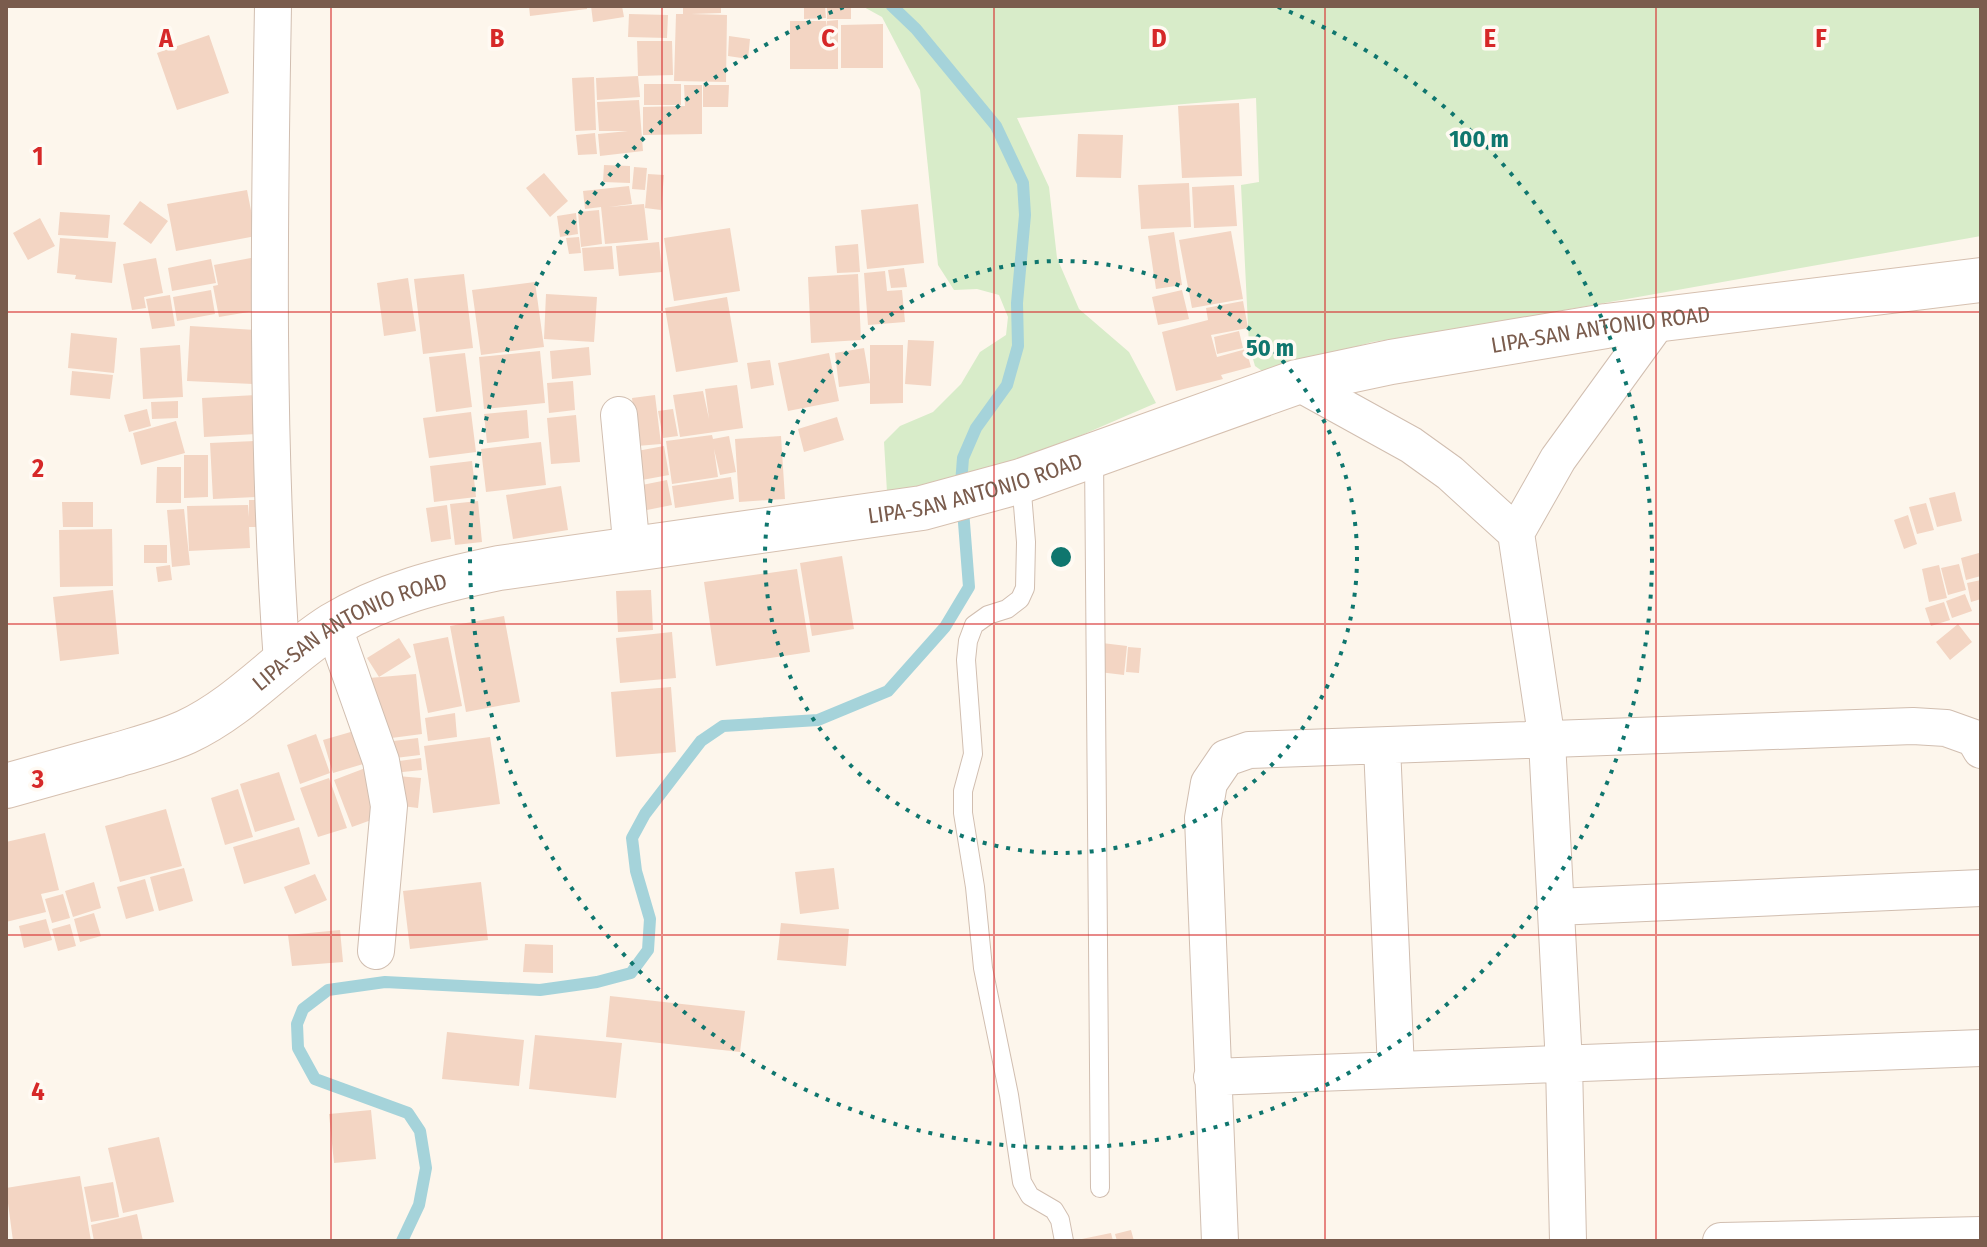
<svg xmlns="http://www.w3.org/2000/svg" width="1987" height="1247" viewBox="0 0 1987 1247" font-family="'Fira Sans Condensed',sans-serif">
<rect width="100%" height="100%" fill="#fdf6ec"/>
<path fill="#d8ecc9" d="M862 6H1981V236L1441 332 1372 342 1265 373 1255 366 1249 345 1241 185 1259 182 1256 98 1017 118 1049 187 1057 258 1079 309 1129 352 1156 403 1017 463 967 478 887 492 884 442 900 426 933 412 961 384 980 352 1006 335 1008 317 999 295 977 289 954 290 938 265 920 90 882 17Z"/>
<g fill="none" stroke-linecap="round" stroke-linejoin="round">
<path stroke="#a5d3da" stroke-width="12" d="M402 1241 419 1205 426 1168 420 1131 408 1113 315 1079 298 1048 297 1024 303 1009 328 990 385 982 540 990 597 982 631 973 648 950 650 919 636 871 632 838 645 814 701 741 723 726 818 720 888 691 945 627 969 587 961 484 963 458 976 428 1007 385 1018 346 1017 303 1025 215 1023 183 996 126 916 29 892 6"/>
</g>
<path fill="#f3d5c3" d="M529 6H587V9L530 16Z
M591 6H622L624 17 593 22Z
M683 6H721V13L691 14 727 15 726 82 674 81 676 14H683Z
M804 6H825L826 18 804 19Z
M851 7V19H827V8Z
M629 14 668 15 667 38 628 37Z
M838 20V69H790V21H826V27L827 21Z
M883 24V68H841V25Z
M209 35 229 93 177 110 157 53Z
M729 36 750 39 748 59 728 56Z
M637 41H672L673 75 638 76Z
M638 76 640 97 597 100 596 78Z
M594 77 596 130 575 131 572 78Z
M644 84H681V105H644Z
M684 85H702V134L643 135V107L685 106Z
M703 85H729L728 107H703Z
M639 100 643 151 600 156 598 134 628 131H599L597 102Z
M1239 103 1242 176 1182 178 1178 106Z
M595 133 597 154 578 155 576 135Z
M1078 134 1123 135 1121 178 1076 177Z
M604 165 630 166V183L603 182Z
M634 167 647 168 645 190 632 189Z
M544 173 568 201 550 217 526 188Z
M648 174 664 175 661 210 645 208Z
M1189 183 1191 227 1141 229 1138 185Z
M1234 185 1237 226 1194 228 1192 187Z
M629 186 632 204 609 207 644 204 648 240 605 244 601 207 585 209 583 191Z
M247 190 256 236 176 251 167 204Z
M140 201 168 221 151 244 123 224Z
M918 204 924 263 867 269 861 210Z
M599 210 602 244 581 247 578 212Z
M60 212 110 215 108 238 58 235Z
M576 213 578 234 560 237 557 216Z
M40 218 55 246 28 260 13 233Z
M730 228 740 291 674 301 664 238Z
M1231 231 1243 299 1192 308 1179 240Z
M1174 232 1182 285 1156 289 1148 236Z
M579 237 581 253 569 254 566 238Z
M60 238 116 242 112 283 75 279 76 275 57 273Z
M659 242 662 272 619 276 616 246Z
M858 244 860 272 837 273 835 246Z
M612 246 614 269 584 271 582 248Z
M256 257 266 309 219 317 213 286 218 285 214 265Z
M156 258 163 293 144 297 146 308 132 310 123 264Z
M211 259 216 283 172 291 168 268Z
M904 268 907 287 891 288 888 270Z
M885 271 887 291 902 290 905 322 868 325 864 273Z
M464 274 473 348 423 354 414 279Z
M858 274 861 340 811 343 808 277Z
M408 278 416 331 384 336 377 283Z
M535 282 544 347 481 355 472 290Z
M211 290 215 314 177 321 173 297Z
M1182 290 1189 319 1158 325 1152 297Z
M546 294 597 297 594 342 544 339Z
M170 295 175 326 152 329 146 299Z
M727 297 738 362 676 372 665 308Z
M1243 301 1248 328 1211 335 1217 357 1246 349 1251 367 1221 375 1223 379 1176 391 1162 332 1208 320 1206 308Z
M190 326 256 330 253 384 187 381Z
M1239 331 1243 348 1217 354 1214 337Z
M71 333 117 338 114 373 68 368Z
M908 340 934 341 931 386 905 384Z
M180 345 183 397 143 399 140 348Z
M870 345H903V403L870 404Z
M589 347 591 375 552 379 550 351Z
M864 348 870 383 839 387 835 353Z
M540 351 545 403 484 409 479 357Z
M465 353 472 407 436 412 429 357Z
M829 353 839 401 788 411 778 363Z
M770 360 774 385 751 389 747 363Z
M72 371 113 375 110 399 70 395Z
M573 381 575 410 549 413 547 383Z
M737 385 743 428 680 437 673 395 703 391 709 419 705 389Z
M256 395 258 434 204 437 202 398Z
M655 395 661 444 637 446 632 398Z
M178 401V418L152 419 151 402Z
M147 409 151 426 129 432 124 415Z
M673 409 678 436 663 438 658 411Z
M527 410 529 438 487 443 484 414Z
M471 412 476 452 429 458 423 418Z
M576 415 580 462 551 464 547 418Z
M837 417 844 440 804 452 798 429Z
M176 421 185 453 141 465 133 433Z
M712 435 713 439 729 436 736 472 720 475 714 449 718 477 672 484 666 441Z
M781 436 785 499 739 502 735 439Z
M255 441 258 497 213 499 210 443Z
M541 442 546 485 486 492 481 449Z
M664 446 669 475 642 480 637 451Z
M184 455H208V497L184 498Z
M472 461 476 497 434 502 430 466Z
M157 467H181V503H156Z
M731 477 734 499 675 508 672 486Z
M667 480 672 505 647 510 642 485Z
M561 486 568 530 513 539 506 495Z
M1955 492 1962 521 1937 527 1929 498Z
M249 500H268V527H249L250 548 189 551 187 506 248 505 249 517Z
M478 501 482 542 455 545 450 504Z
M62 502H93V527H63Z
M1926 503 1934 530 1917 534 1909 507Z
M447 505 451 539 431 542 426 508Z
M184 509 190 565 172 567 167 510Z
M1908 515 1917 544 1904 549 1894 520Z
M112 529 113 586 60 587 59 530Z
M144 545H167V563H144Z
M1979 553 1981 576 1966 580 1961 558Z
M842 556 854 629 812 636 800 563Z
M1959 564 1966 590 1948 595 1941 568Z
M170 565 172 580 158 582 156 567Z
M1939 565 1947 598 1929 602 1922 569Z
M797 569 810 652 716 666 704 582Z
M1981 580V599L1971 602 1967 583Z
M113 590 119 654 60 661 53 597Z
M651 590 653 630 618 632 616 591Z
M1965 594 1972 611 1952 618 1946 601Z
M1944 602 1950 620 1931 626 1925 608Z
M504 616 520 702 466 712 450 626Z
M1958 624 1972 642 1950 660 1936 642Z
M672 632 676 678 620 683 616 638Z
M448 637 462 706 428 713 413 644Z
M399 638 411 657 379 677 367 658Z
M1102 643 1127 646 1124 675 1099 672Z
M1128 647 1141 648 1139 673 1126 672Z
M416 674 422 734 376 740 369 678Z
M671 687 676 752 616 757 611 692Z
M455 713 457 737 428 741 425 718Z
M361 729 370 762 333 773 323 740Z
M316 734 330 773 300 784 287 745Z
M490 737 500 804 433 813 424 746Z
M418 738 420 755 387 759 385 742Z
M421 758 422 770 393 773 392 762Z
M368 767 385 815 352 827 334 780Z
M279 772 295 820 255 832 240 784Z
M397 776 421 778 418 808 394 805Z
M329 778 347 828 318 837 300 788Z
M238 789 253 837 225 845 211 798Z
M166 809 182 866 120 882 105 826Z
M299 827 310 864 244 884 233 847Z
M45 833 59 890 41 894 46 912 6 922V842Z
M184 868 193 901 159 911 150 877Z
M834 868 839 909 800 914 795 872Z
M315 874 327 900 295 914 284 887Z
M145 879 154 911 126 919 117 887Z
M94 882 101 908 73 917 65 891Z
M481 882 488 940 410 949 403 891Z
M63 894 70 918 52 923 45 899Z
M94 913 101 936 80 942 74 919Z
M46 919 52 940 24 948 19 926Z
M781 923 849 929 846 966 777 960Z
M70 924 76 946 58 951 52 929Z
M340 930 343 962 292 966 288 935Z
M525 944 553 945V973L523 972Z
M610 996 745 1011 740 1052 606 1037Z
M447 1032 524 1040 519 1086 442 1079Z
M535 1035 622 1043 616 1098 529 1089Z
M371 1110 376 1159 334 1163 329 1114Z
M159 1137 174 1202 123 1213 108 1148Z
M80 1176 91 1241H13L6 1188Z
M113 1182 119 1217 91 1222 84 1187Z
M137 1214 143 1241H94L91 1225Z
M1131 1230 1134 1241H1117L1115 1234Z
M1111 1233 1113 1241H1077V1240Z"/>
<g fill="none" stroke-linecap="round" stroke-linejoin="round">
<g stroke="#d1beb0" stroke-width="20">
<path id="service" d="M1094 454 1100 1188
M1021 481 1026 542 1025 588 1020 599 1007 609 988 615 974 625 968 641 966 660 973 754 963 791V813L975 887 983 968 1009 1095 1022 1182 1030 1196 1054 1210 1060 1220 1064 1241"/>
</g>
<g stroke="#d1beb0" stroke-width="38">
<path id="minor" d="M273 6C269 225 266 443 282 662
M1297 382 1411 445 1450 473 1516 533
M619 415 632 551
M333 625 381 761 389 806 376 951
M1382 746 1396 1070
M1556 907 1981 888
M1212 1077 1981 1048
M1220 1241 1203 818 1209 783 1226 758 1249 750 1913 726 1946 728 1974 738 1981 750
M1568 1241 1564 1064 1547 741 1516 533 1558 459 1659 320
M1721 1241 1981 1235"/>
</g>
<g stroke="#d6c0b0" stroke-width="46">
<g id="secondary">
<path id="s1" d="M6 786C43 776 80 765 117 755 140 748 164 742 186 732 242 706 282 657 333 625 384 594 441 580 499 568L922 508 1021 481 1297 382 1391 362 1606 326 1981 280"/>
</g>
</g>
<use href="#service" stroke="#fff" stroke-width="18"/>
<use href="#minor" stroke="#fff" stroke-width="36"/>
<use href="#secondary" stroke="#fff" stroke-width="44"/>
</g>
<path fill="none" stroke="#d62828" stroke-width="2" stroke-opacity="0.55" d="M331 6V1241M662 6V1241M994 6V1241M1325 6V1241M1656 6V1241M6 312H1981M6 624H1981M6 935H1981"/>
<g fill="none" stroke="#0f766e" stroke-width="4" stroke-dasharray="4 8">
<circle cx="1061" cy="557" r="296"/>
<path d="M1278 7A591 591 0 1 1 844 7"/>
</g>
<g text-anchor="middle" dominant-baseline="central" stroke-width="7" stroke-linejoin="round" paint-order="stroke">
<g font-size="22" fill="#7a5c4d" stroke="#fffaf3">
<text stroke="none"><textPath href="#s1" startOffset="1678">LIPA-SAN ANTONIO ROAD</textPath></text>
<text stroke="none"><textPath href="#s1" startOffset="1030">LIPA-SAN ANTONIO ROAD</textPath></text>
<text stroke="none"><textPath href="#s1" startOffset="382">LIPA-SAN ANTONIO ROAD</textPath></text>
</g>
</g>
<g font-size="26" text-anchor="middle" font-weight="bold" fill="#d62828" stroke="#fffaf3" stroke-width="7" stroke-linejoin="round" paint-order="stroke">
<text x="166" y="47">A</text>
<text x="497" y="47">B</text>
<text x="828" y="47">C</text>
<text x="1159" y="47">D</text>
<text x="1490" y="47">E</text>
<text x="1821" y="47">F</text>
<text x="38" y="165">1</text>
<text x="38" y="477">2</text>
<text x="38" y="788">3</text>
<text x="38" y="1100">4</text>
</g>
<circle cx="1061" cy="557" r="12" fill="#0f766e" stroke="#fffaf3" stroke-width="4"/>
<g font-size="24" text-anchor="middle" font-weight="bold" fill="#0f766e" stroke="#fffaf3" stroke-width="7" stroke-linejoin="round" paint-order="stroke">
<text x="1479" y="147">100 m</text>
<text x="1270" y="356">50 m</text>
</g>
<rect width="1987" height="1247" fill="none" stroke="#7a5c4d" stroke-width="16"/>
</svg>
